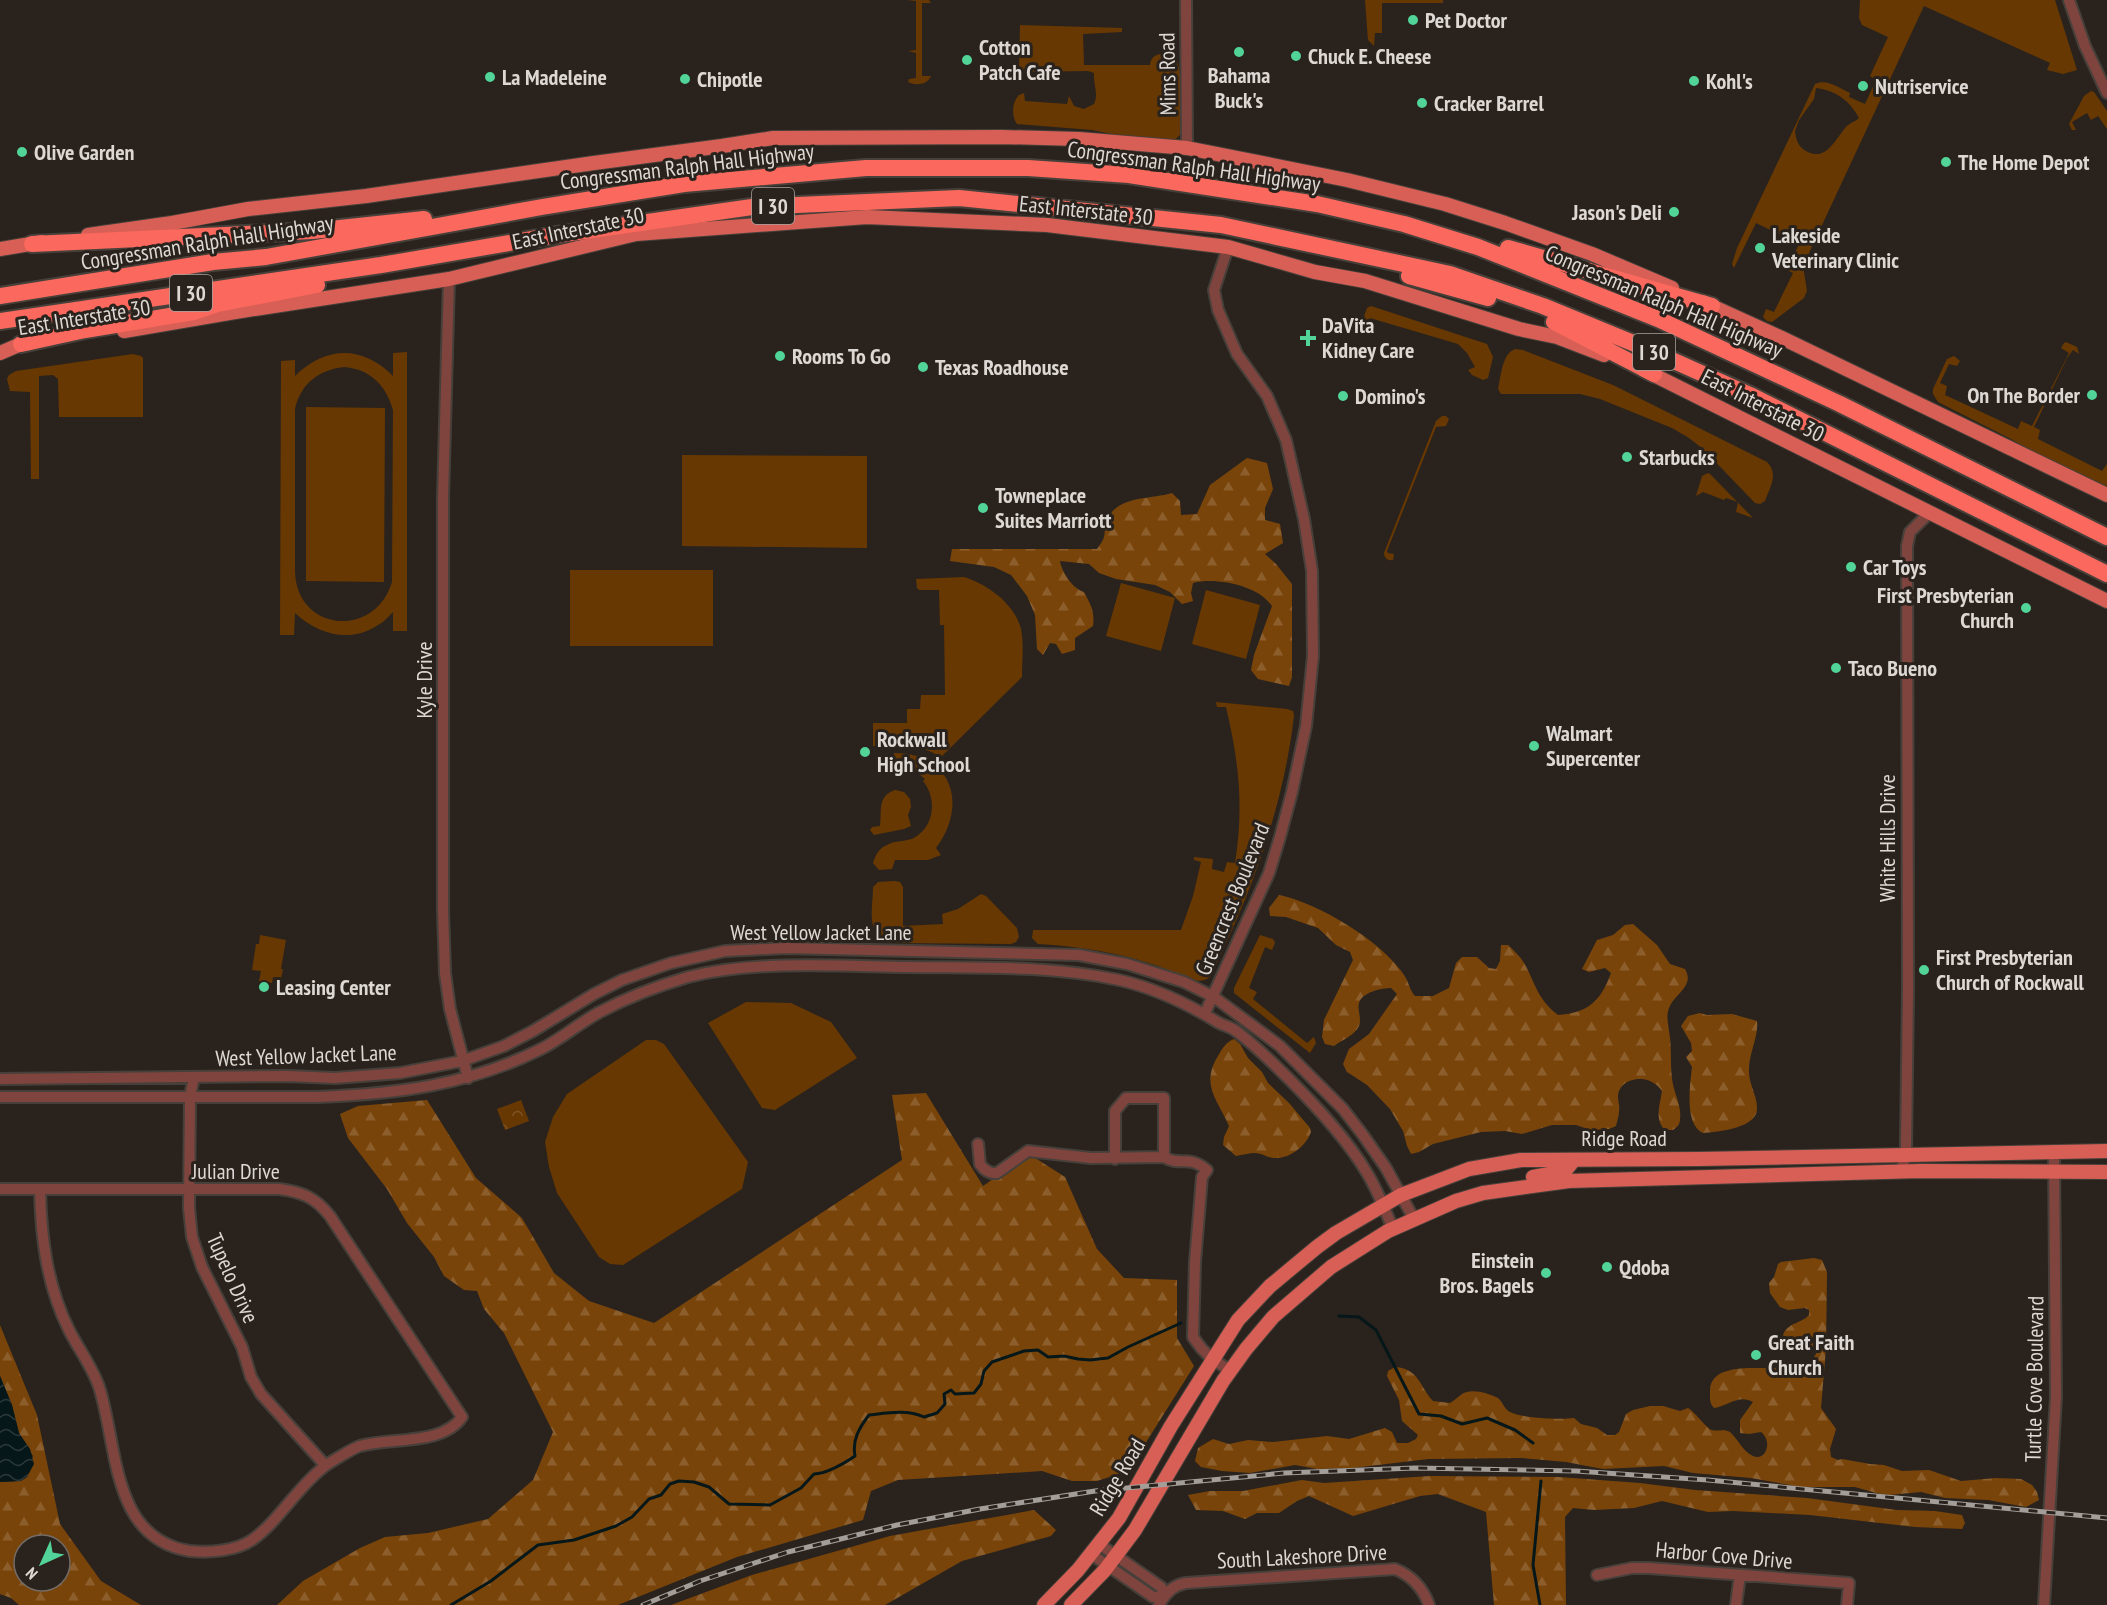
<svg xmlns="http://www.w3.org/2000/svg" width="2107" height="1605" viewBox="0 0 2107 1605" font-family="'PT Sans Narrow',sans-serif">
<defs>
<pattern id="forest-firs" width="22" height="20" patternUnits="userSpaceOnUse" patternTransform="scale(1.5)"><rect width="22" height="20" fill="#794409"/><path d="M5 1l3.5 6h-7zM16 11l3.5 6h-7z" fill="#8c5e2c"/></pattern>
<pattern id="park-crowns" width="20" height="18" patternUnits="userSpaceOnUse" patternTransform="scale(1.5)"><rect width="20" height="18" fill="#683802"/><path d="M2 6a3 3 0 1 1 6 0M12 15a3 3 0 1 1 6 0" fill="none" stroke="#7d5426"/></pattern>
<pattern id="water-waves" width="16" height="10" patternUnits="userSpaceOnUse" patternTransform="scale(1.5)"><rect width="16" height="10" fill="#06171a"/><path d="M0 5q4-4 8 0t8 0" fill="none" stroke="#2a383a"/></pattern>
</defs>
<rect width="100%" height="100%" fill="#2a231d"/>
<path fill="#683802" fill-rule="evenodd" d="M907 0H929L931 3H922V76H931C927 85 916 86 908 82L909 79 916 78V53L908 51 916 50V1Z
M1365 0H1443V3H1382V33H1375L1374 46 1368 40Z
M1860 0H2055L2077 70 2063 74 2047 70 2050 63 1924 6 1803 266 1807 291 1804 298 1772 322 1767 321 1763 317 1766 309 1774 312 1793 273 1787 270 1799 244 1756 223 1734 268 1732 264 1737 248 1815 84C1826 78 1840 88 1850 93L1849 97 1865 104 1876 80 1870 76 1888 37 1862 25 1859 18ZM1816 88C1836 90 1850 101 1859 118 1855 122 1851 122 1847 126 1836 137 1827 163 1806 151 1798 147 1796 139 1795 131L1799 120 1814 99Z
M1020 25 1122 28V32L1083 34 1084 65H1150C1151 51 1168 52 1177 59L1188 115 1187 127 1176 139 1151 142 1092 130 1017 124C1011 116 1012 102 1019 95L1024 93 1025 101 1067 104 1069 96 1074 106 1084 109 1094 104C1099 93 1093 85 1094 73L1088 71 1019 72Z
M2091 91 2094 92 2107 111V129L2098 116 2091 120 2087 113 2072 122 2076 130H2072L2069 124 2084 96Z
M1371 306 1487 344 1493 357 1488 378 1483 380 1472 375 1468 370 1475 367 1467 353 1458 344 1370 318 1364 326 1362 322 1367 308Z
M2066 342 2077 347 2079 354 2073 350 2067 358 2034 427 2040 430 2038 439 2102 471 2107 464V487L2069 473 2011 439 1938 402 1933 394V389L1947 359 1954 356 1960 361 1957 366 1949 364 1940 383 1947 386 1945 395 2018 429 2021 421 2032 426 2069 353 2061 348 2064 343Z
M1515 349 1523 350 1613 385 1767 462C1779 474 1770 487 1765 501L1760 504 1755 503 1703 449 1689 438 1672 428 1600 399 1580 394H1501L1498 389C1501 376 1502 354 1515 349Z
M407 352V631H393V612C388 617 384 622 378 625 350 644 317 634 295 613L294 635H280L281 361 295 360V376C326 346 362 345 393 376V353ZM344 367C370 369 386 385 393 410L392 582C375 639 297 632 295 572V409C301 383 319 370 344 367Z
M133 354 141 356 143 358V417H59L58 379 53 375 39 376V479H31L30 392 10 391 7 379 9 375 16 371Z
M306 407 385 408 384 582 306 581Z
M1442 416H1446L1449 419 1446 426 1436 427 1387 551 1388 553 1394 554 1393 560C1388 561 1384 558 1384 553L1436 421Z
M682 455 867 456V548L682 546Z
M1708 473 1710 474 1753 518 1736 512 1738 502 1726 498 1724 500 1703 492 1696 496 1702 476Z
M570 570H713V646H570Z
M964 577C987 584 1015 604 1021 629 1024 644 1022 662 1022 677L941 757C917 743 900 745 873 746V723H907V709H920L921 695H945L944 625H940L939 590H919L917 588 916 579Z
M1121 583 1175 598 1161 651 1106 636Z
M1206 590 1260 605 1246 659 1192 644Z
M1216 702 1287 709 1293 711 1294 716C1283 809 1251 894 1210 977 1196 988 1173 972 1158 966 1120 953 1079 946 1038 944L1032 938 1033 930H1181L1193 896 1201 862 1194 860V857L1213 859 1212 869 1224 872 1227 862 1235 863C1244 806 1239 763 1226 707H1217Z
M894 753C953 753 968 805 936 848L941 855 928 860H895L892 869 879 870 873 863C875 856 879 848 887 845 895 840 905 842 914 838 935 826 937 798 923 781L925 779 914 770 895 766Z
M895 790 904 792 910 799 911 807 908 815 911 826 904 829 874 835 870 830 872 827 880 826C882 811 877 796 895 790Z
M894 881 900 882 903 887V926L943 924 942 914 958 909 981 894 986 896 1017 928 1019 937 1016 942 1011 944 889 943C865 934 873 908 873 887L878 882Z
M260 935 286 940 281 969H283L281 979 273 977 272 983 259 981 261 971 252 970 256 944H259Z
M1260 935 1273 939 1275 943 1272 950 1265 947 1249 988 1257 992 1253 999 1307 1043 1314 1037 1316 1043 1310 1053 1234 993V988Z
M746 1002 791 1003 831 1022 857 1058 775 1110 762 1108 708 1023Z
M646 1040H656L664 1044 748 1162 742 1189 623 1265 610 1264 599 1257 557 1193 549 1167 545 1142 553 1117 567 1094Z"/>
<path fill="url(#forest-firs)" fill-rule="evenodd" d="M1247 458 1267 463 1273 489 1265 508V520L1280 524 1283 543 1265 554 1276 564 1292 584V677L1289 686 1258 679 1251 670 1254 655 1272 606C1258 585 1215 577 1193 583L1191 593 1193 601 1182 604 1170 592 1155 585 1116 579 1099 573 1089 564 1060 561C1062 573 1073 589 1084 592 1091 605 1095 612 1093 626L1075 638V650L1062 654 1056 644 1050 643 1043 655 1037 649 1035 615 1027 596 1011 575 994 567 950 561 952 549H1097C1099 546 1103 541 1104 537 1106 530 1103 524 1107 518 1122 495 1148 500 1172 493L1180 501 1181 515 1197 514 1210 485Z
M1279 895C1318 903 1382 941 1404 975 1409 982 1409 989 1415 996H1433L1449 988 1456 963 1462 957H1477L1489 968 1496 969 1500 961 1501 945H1508C1514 951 1520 956 1524 963 1536 984 1537 999 1558 1015 1588 1013 1601 1001 1611 973L1605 968 1589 972 1582 969 1597 940 1613 935 1625 925 1633 924 1657 945 1670 964 1685 969C1695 986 1675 993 1669 1008 1666 1016 1668 1023 1669 1031 1672 1047 1670 1062 1672 1078 1673 1092 1682 1105 1680 1119 1680 1125 1677 1127 1673 1130H1665C1654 1119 1660 1105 1662 1091 1657 1084 1651 1080 1642 1079 1631 1078 1618 1084 1618 1097 1618 1102 1620 1106 1619 1111 1619 1116 1617 1121 1616 1126L1609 1129 1591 1130 1576 1125H1552L1522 1134 1505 1131 1481 1132 1433 1144 1419 1152 1411 1154 1407 1146 1403 1131 1390 1109 1367 1085 1347 1072 1343 1064 1349 1049 1369 1034 1397 994 1391 988C1382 988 1362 992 1359 1003 1357 1010 1362 1018 1359 1026 1355 1035 1342 1040 1334 1046L1325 1044 1322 1037 1324 1020 1353 960 1350 952 1336 945 1318 928 1286 917 1270 916 1269 908Z
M1700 1013 1707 1015 1732 1014 1757 1021C1759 1036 1748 1055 1749 1072 1749 1084 1757 1096 1757 1108 1758 1128 1718 1132 1703 1133 1684 1124 1690 1085 1692 1067L1686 1057 1692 1051 1691 1043 1681 1026 1688 1016Z
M1234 1039 1240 1044 1248 1058 1262 1072 1268 1083 1289 1103 1310 1128 1311 1132C1306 1146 1290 1159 1274 1158 1268 1158 1262 1153 1255 1153 1249 1153 1242 1155 1236 1156L1223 1145 1224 1137 1229 1126C1218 1100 1200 1085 1218 1056 1222 1049 1226 1042 1234 1039Z
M926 1093 983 1186 1029 1154 1065 1177 1097 1249 1124 1278 1177 1280V1338L1194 1366 1128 1471 1097 1481H1072L1042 1471 898 1480 871 1491 863 1520 737 1557 618 1605H277L303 1581 360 1548 385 1537 428 1533 488 1519 533 1480 553 1432 504 1333 484 1309 477 1291 464 1290 444 1276 434 1257 407 1223 387 1189 348 1138 340 1114 358 1106 427 1100 476 1178 522 1218 554 1273 589 1301 654 1323 902 1160 892 1095Z
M1814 1258 1822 1260 1827 1272 1826 1348 1821 1408 1836 1429 1830 1449 1831 1457 1838 1460 1842 1459 1870 1464 1884 1465 1902 1471 1929 1470 1961 1481 1996 1478 2021 1479 2032 1485 2037 1492 2039 1500 2026 1507 1988 1500 1945 1498 1921 1492 1889 1495 1876 1493 1855 1487H1800L1751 1478 1693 1473 1664 1466 1603 1469 1566 1462 1522 1458 1428 1459 1353 1468 1317 1469 1295 1465 1250 1473 1222 1471 1201 1467 1195 1461 1198 1448 1213 1439 1229 1444 1248 1440 1273 1442 1327 1436 1349 1439 1385 1428 1392 1432 1397 1443H1408L1416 1439 1418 1435 1402 1421 1399 1400 1387 1376 1388 1371 1395 1367C1419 1368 1420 1388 1433 1401L1450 1403C1455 1400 1458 1397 1462 1394 1471 1388 1488 1393 1498 1398 1503 1402 1504 1409 1510 1412 1521 1418 1561 1420 1574 1418L1581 1424 1597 1428 1607 1435H1615L1619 1432 1626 1414 1633 1410 1650 1406H1663L1680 1411 1688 1408C1696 1413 1707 1429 1712 1430 1718 1432 1724 1428 1730 1432 1738 1439 1743 1452 1753 1456 1766 1462 1773 1441 1761 1432L1749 1434 1740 1433V1420L1753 1402C1739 1394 1728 1406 1714 1408 1709 1402 1710 1398 1710 1390 1711 1363 1755 1369 1774 1368 1786 1367 1800 1365 1811 1361L1816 1354 1814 1347C1800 1342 1791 1351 1783 1335 1788 1322 1801 1324 1809 1315V1310L1805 1308 1788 1310 1780 1307 1770 1293 1769 1283 1774 1277 1778 1264 1781 1262Z
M0 1325 37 1415 60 1524 101 1581 141 1605H19L11 1598 0 1594V1482L21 1481 33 1456 19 1433 12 1405 0 1376ZM24 1545H60V1581H24Z
M1430 1476 1559 1477 1640 1483 1695 1490 1807 1498 1897 1510 1935 1511 1962 1515 1965 1523 1962 1529 1915 1527 1810 1515 1733 1511 1708 1512 1662 1501 1634 1508 1594 1510 1573 1508 1565 1517 1566 1605H1494L1486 1512 1438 1494 1420 1496 1353 1516 1309 1496 1297 1501 1279 1513H1257L1245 1519 1223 1511 1196 1510 1188 1495 1210 1491H1243L1302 1480 1324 1483Z
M1034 1510 1056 1530 1051 1536 962 1561 885 1605H671L752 1575 890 1536Z"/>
<path fill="url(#park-crowns)" d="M521 1100 529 1121 505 1130 497 1109Z"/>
<path fill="url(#water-waves)" d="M0 1376 12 1405 19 1433 30 1449 34 1464 27 1477 21 1481 0 1482Z"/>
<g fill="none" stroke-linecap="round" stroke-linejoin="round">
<path stroke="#06171a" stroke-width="3" d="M1339 1316 1359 1317 1376 1330 1419 1414 1441 1416 1462 1424 1487 1418 1515 1430 1533 1443
M451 1605 491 1581 538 1545 574 1540 616 1526 632 1517 649 1499 661 1495 670 1484 679 1481 694 1482 709 1487 729 1504 770 1505 801 1488 814 1474C826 1474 845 1463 855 1456 852 1440 859 1428 869 1415 887 1413 907 1409 924 1417L937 1413 945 1404 944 1394 951 1390 955 1394 974 1393 981 1384 984 1371 992 1362 1024 1351 1038 1350 1048 1357 1064 1356 1078 1359 1090 1360 1108 1358 1128 1347 1181 1323
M1540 1605 1533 1565 1541 1481"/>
<g stroke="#47403a" stroke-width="14">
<path id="minor" d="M1186 0 1187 148
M2069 0 2085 46 2107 93
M449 279 443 498V910L445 973 450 1009 468 1078
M1205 1013 1269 873 1280 837 1292 792 1306 726 1313 656 1312 571 1304 519 1286 440 1267 396 1237 354 1218 310 1214 290 1228 247
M194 1078 190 1096 189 1208 192 1237 202 1267 242 1347 251 1377 261 1394 325 1465
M0 1079 288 1076 335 1078 400 1073 462 1061 504 1046 533 1031 594 994 622 980 671 963 725 951 786 948 1079 955 1127 964 1184 982 1214 997 1280 1046 1343 1109 1363 1135 1386 1168 1414 1219
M0 1097H317C397 1094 469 1085 541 1049 561 1039 578 1024 598 1013 626 998 657 986 688 977 754 960 838 966 907 967 977 968 1050 965 1119 980 1155 988 1188 1004 1219 1023 1225 1026 1231 1027 1236 1031 1255 1045 1273 1063 1290 1080 1318 1108 1347 1139 1367 1173 1378 1191 1385 1210 1393 1229
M978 1144 980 1164C984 1170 989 1174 997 1173L1028 1151 1091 1158 1164 1157C1180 1167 1188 1154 1207 1170L1202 1177 1195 1262 1193 1337 1202 1349 1213 1360 1230 1370
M1115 1159V1111L1126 1098H1164V1157
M1902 1172 1906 1147 1908 991 1907 546 1910 532 1930 512
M0 1189H279C302 1192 315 1197 330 1216L462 1417C442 1446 390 1437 360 1446 355 1447 329 1463 325 1466 297 1487 280 1520 252 1540 236 1551 209 1553 190 1551 112 1539 118 1450 100 1390 94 1369 79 1350 69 1330 47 1286 41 1238 40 1190
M1099 1544 1161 1587 1164 1596
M1091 1554 1153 1597 1164 1596
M1597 1575 1632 1568H1649L1849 1583 1847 1605
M1159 1605C1165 1593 1173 1585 1186 1583L1395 1569C1412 1576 1423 1588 1429 1605
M1736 1605 1740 1575
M2044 1605 2056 1397 2054 1152"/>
</g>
<g stroke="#47403a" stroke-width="16">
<path id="major" d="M88 235 172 223 248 209 366 196 594 163 722 146 773 138 1002 137 1079 139 1187 148 1347 180 1445 204 1505 223 1592 254 1672 288
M0 249 42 242
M1703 302 1782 338 2107 495
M124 331 235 312 449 279 636 234 867 217 1047 225 1228 247 1315 272 1365 281 1519 329 1557 337 1604 355
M0 353 21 344 30 343
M1644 370 2107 601
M1533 1177 1565 1171 1574 1160
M1044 1605 1078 1570 1119 1518 1171 1426 1238 1320 1270 1286 1317 1247 1336 1233 1401 1195 1469 1169 1521 1160 1699 1159 2107 1151
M1071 1605 1105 1570 1135 1530 1223 1381 1246 1349 1273 1317 1331 1267 1388 1231 1456 1201 1483 1193 1569 1181 1920 1171 2107 1172"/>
</g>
<g stroke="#47403a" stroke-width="20">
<path id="highway" d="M32 244 312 231 424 219
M1508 248 1712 306
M1409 276 1488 298
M0 296 213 262 266 257 542 207 684 184 866 168H1028L1129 175 1317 204 1404 224 1478 247 1658 319 1840 404 2107 537
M0 321 381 265 550 236 752 207 959 198 1221 225 1450 274 1543 306 1645 348 1750 395 2107 574
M1554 322 1654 374
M21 344 85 330 194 312 218 304 317 285"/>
</g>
<use href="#minor" stroke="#7f443e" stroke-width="10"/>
<use href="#major" stroke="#d85f55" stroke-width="14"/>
<use href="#highway" stroke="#fb685d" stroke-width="16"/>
<g stroke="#a39e99" stroke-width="5">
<path id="rail" d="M643 1605 700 1581 788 1552 897 1525 980 1509 1095 1491 1284 1473 1415 1468 1576 1471 1708 1480 2107 1518"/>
</g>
<use href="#rail" stroke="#2a231d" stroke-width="3" stroke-dasharray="9" stroke-linecap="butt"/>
</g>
<g fill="#52d397" stroke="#2a231d" stroke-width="2">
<circle cx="1413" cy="20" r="6"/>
<circle cx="1239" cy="52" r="6"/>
<circle cx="1296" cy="56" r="6"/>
<circle cx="967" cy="60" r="6"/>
<circle cx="490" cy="77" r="6"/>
<circle cx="685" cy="79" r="6"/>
<circle cx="1694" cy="81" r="6"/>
<circle cx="1863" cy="86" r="6"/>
<circle cx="1422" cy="103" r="6"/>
<circle cx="22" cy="152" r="6"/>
<circle cx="1946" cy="162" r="6"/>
<circle cx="1674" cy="212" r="6"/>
<circle cx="1760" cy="248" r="6"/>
<path d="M1305 329h6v6h6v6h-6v6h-6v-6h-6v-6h6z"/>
<circle cx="780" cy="356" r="6"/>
<circle cx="923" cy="367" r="6"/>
<circle cx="2092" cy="395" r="6"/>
<circle cx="1343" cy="396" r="6"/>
<circle cx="1627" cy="457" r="6"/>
<circle cx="983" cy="508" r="6"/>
<circle cx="1851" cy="567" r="6"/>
<circle cx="2026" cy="608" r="6"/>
<circle cx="1836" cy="668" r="6"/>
<circle cx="1534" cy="746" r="6"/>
<circle cx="865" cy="752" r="6"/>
<circle cx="1924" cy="970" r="6"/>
<circle cx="264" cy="987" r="6"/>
<circle cx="1607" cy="1267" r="6"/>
<circle cx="1546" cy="1273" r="6"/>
<circle cx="1756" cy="1355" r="6"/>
</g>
<g text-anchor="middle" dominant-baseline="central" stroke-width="6" stroke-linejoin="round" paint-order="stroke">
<g fill="#2a231d" stroke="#a7a29d" stroke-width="1.5">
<rect x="752" y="188" width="42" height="36" rx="4.5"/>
<rect x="170" y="275" width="42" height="36" rx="4.5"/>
<rect x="1633" y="334" width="42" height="36" rx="4.5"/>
</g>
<g font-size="21" font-weight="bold" fill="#ddd8d4">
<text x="773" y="206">I 30</text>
<text x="191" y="293">I 30</text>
<text x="1654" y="352">I 30</text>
</g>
<g font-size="22" font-weight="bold" fill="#ddd8d4" stroke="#2a231d" text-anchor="start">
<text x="1425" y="20">Pet Doctor</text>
<text x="979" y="47">Cotton<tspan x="979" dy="25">Patch Cafe</tspan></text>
<text x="1308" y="56">Chuck E. Cheese</text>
<text x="1239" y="75" text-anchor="middle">Bahama<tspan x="1239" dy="25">Buck's</tspan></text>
<text x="502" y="77">La Madeleine</text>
<text x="697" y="79">Chipotle</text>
<text x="1706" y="81">Kohl's</text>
<text x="1875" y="86">Nutriservice</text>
<text x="1434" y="103">Cracker Barrel</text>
<text x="34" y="152">Olive Garden</text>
<text x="1958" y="162">The Home Depot</text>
<text x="1662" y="212" text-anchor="end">Jason's Deli</text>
<text x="1772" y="235">Lakeside<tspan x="1772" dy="25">Veterinary Clinic</tspan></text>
<text x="1322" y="325">DaVita<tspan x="1322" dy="25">Kidney Care</tspan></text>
<text x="792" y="356">Rooms To Go</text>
<text x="935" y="367">Texas Roadhouse</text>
<text x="2080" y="395" text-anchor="end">On The Border</text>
<text x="1355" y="396">Domino's</text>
<text x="1639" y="457">Starbucks</text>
<text x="995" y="495">Towneplace<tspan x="995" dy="25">Suites Marriott</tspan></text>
<text x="1863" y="567">Car Toys</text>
<text x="2014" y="595" text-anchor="end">First Presbyterian<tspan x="2014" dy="25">Church</tspan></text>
<text x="1848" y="668">Taco Bueno</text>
<text x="1546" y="733">Walmart<tspan x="1546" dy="25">Supercenter</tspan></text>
<text x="877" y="739">Rockwall<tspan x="877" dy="25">High School</tspan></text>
<text x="1936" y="957">First Presbyterian<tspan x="1936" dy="25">Church of Rockwall</tspan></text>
<text x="276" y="987">Leasing Center</text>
<text x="1534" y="1260" text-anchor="end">Einstein<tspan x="1534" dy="25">Bros. Bagels</tspan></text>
<text x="1619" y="1267">Qdoba</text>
<text x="1768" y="1342">Great Faith<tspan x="1768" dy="25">Church</tspan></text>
</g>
<g font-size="22" fill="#ddd8d4" stroke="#2a231d">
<text transform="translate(1167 74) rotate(-91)">Mims Road</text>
<text transform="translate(687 166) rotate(-7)">Congressman Ralph Hall Highway</text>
<text transform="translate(1194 166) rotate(8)">Congressman Ralph Hall Highway</text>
<text transform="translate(1086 210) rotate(6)">East Interstate 30</text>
<text transform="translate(578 228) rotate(-12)">East Interstate 30</text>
<text transform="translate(207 242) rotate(-9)">Congressman Ralph Hall Highway</text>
<text transform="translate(1664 301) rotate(23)">Congressman Ralph Hall Highway</text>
<text transform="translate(84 317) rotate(-9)">East Interstate 30</text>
<text transform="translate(1763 405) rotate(27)">East Interstate 30</text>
<text transform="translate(424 680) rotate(-90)">Kyle Drive</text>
<text transform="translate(1887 838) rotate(-90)">White Hills Drive</text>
<text transform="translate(1232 899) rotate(-68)">Greencrest Boulevard</text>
<text x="821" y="932">West Yellow Jacket Lane</text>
<text transform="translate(306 1055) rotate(-2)">West Yellow Jacket Lane</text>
<text x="1624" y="1138">Ridge Road</text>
<text x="236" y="1171">Julian Drive</text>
<text transform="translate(233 1278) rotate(66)">Tupelo Drive</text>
<text transform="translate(2034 1379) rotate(-89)">Turtle Cove Boulevard</text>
<text transform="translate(1117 1477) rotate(-59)">Ridge Road</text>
<text transform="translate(1724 1555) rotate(5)">Harbor Cove Drive</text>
<text transform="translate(1302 1556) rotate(-3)">South Lakeshore Drive</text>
</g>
</g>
<g transform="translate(42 1563) rotate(225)"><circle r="28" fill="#2a231d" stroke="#726b66" stroke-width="1.5"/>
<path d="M0-4.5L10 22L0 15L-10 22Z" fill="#52d397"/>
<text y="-9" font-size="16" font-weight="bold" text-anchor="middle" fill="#ddd8d4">N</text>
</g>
</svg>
